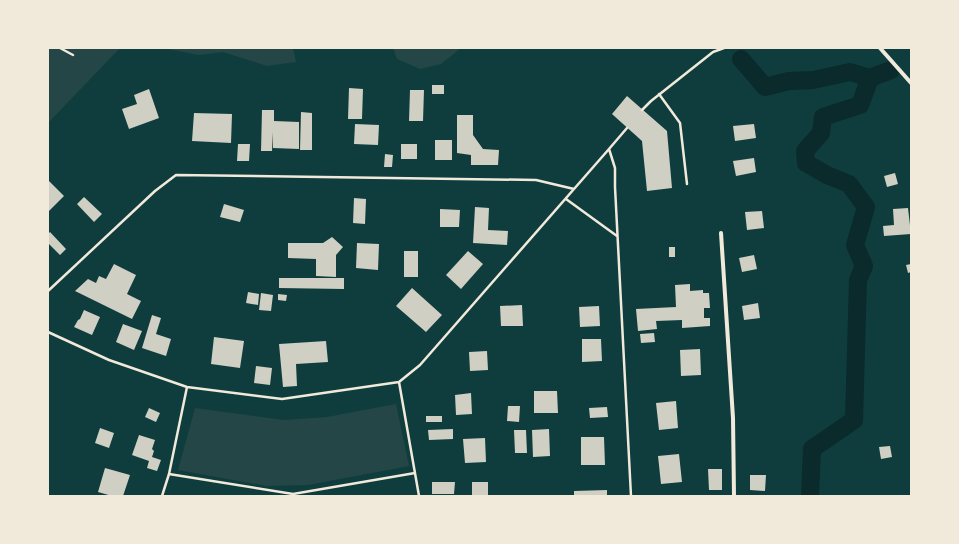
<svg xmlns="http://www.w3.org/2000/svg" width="959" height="544" viewBox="0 0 959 544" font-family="'Alegreya Sans',sans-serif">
<rect width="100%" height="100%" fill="#0f3d3e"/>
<path fill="#244646" d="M49 48H120L48 123V49Z
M131 48H293L296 62 267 66 223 52 199 55 168 49Z
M393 48H461L441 64 420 69 397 59Z
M396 404 409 466 308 485 266 486 178 470 195 408 284 420 327 417Z"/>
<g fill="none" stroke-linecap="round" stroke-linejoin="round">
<path stroke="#0a2a2b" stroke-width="18" d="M741 59 765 87 789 81 813 80 850 72 870 78 891 70
M810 496 812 449 854 420 858 280 864 266 855 245 866 207 849 184 827 175 806 163 805 151 821 133 823 117 860 105 870 78"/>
</g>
<path fill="#cfcfc3" d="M432 85H444V94H432Z
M349 88 363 89 362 119H348Z
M149 89 159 118 129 129 122 109 137 104 134 95Z
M410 90H424L423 121H409Z
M627 96 667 131 672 188 647 191 642 141 612 114Z
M262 110H274V121L299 122V149L273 148V132L272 151H261Z
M301 112 312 113V150H300Z
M194 113 232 114 231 143 192 141Z
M457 115H473V135L483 149 499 150 498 165H471V155L457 153Z
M355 124 379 125 378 145 354 144Z
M754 124 756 138 735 141 733 126Z
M435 140H452V160H435Z
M238 144H250L249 161H237Z
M401 144H417V159H401Z
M385 154 393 155 392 167H384Z
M754 158 756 172 736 176 733 161Z
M895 173 898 184 887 187 884 176Z
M48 180 64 196 48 212Z
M84 197 102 214 94 222 77 204Z
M354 198 366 199 365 224 353 223Z
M224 204 244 210 240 222 220 217Z
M475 207 489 208 488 230 508 231 507 245 473 243Z
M908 208 911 234 884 236 883 226 894 225 893 209Z
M440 209 460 210 459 227H440Z
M762 211 764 228 747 230 745 212Z
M50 232 66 249 60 255 48 243V234Z
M332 237 343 247 336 255V277L316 276V259L288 258V243H323Z
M357 243 379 244 378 270 356 268Z
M669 247H675V257H669Z
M404 251H418V277H404Z
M468 251 483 264 461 289 446 275Z
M754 255 757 269 742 272 739 258Z
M114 264 136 275 127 294 141 301 132 319 75 291 88 279 96 283 99 276 106 279Z
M911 264V272L908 273 906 265Z
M279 278H344V289L279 288Z
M690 284V291L703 290V293H709L710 308H704V318H710V326L682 328V320L656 321 657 329 638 331 636 309 676 307 675 285Z
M412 288 442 315 426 332 396 306Z
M248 292 259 294 258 305 246 303Z
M261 293 273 295 271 311 259 310Z
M278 294 287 295 286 301 278 300Z
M758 303 760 318 744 320 742 306Z
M522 305 523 326H501L500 306Z
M599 306 600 326 580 327 579 307Z
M84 310 100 317 92 335 74 327 78 320 80 319Z
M152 315 161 318 156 334 171 339 166 356 142 348Z
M123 324 142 331 134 350 116 342Z
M654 333 655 342 641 343 640 334Z
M214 337 244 341 240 368 211 364Z
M582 339H601L602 361 582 362Z
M326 341 328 362 296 364 297 386 283 387 279 344Z
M700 349 701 375 681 376 680 350Z
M487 351 488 370 470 371 469 352Z
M256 366 272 368 270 385 254 383Z
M534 391H557L558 413H534Z
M471 393 472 414 456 415 455 395Z
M676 401 678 428 659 430 656 403Z
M508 406H520L519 422 507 421Z
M607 407 608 417 590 418 589 408Z
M149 408 160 413 156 422 145 417Z
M426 416H442V422H426Z
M100 428 114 433 109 448 95 443Z
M453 429V439L429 440 428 430Z
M549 429 550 456 533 457 532 430Z
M514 430H526L527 453H515Z
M139 435 155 440 152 449 154 451 152 457 161 460 157 471 147 468 149 461 132 455Z
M581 437H604L605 465H581Z
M485 438 486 462 465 463 463 439Z
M890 446 892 457 881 459 879 447Z
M679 454 682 482 661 484 658 456Z
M105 468 130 475 123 496H112L98 492Z
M708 469H722V490H709Z
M750 475H766L765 491 750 490Z
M432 482H455L454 494H432Z
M472 482H488V496H472Z
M607 490V496H574V491Z"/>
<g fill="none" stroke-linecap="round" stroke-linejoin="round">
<path stroke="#f1e9da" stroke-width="2.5" d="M60 48 73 55
M659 94 680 123 687 184
M642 110 651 101 713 52 724 48
M627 128 609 149 615 168V187L631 496
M566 199 617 236
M48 291 155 191 176 175 536 180 574 189
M48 332 109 360 187 387 282 399 399 382 420 365 609 149
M399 382 419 496
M169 474 293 494 415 473
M162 496 169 474 187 387"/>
<path stroke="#f1e9da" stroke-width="4" d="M880 48 911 83
M721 233 733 418 734 496"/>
</g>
<rect width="959" height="544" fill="none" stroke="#f1e9da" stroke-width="98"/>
</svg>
